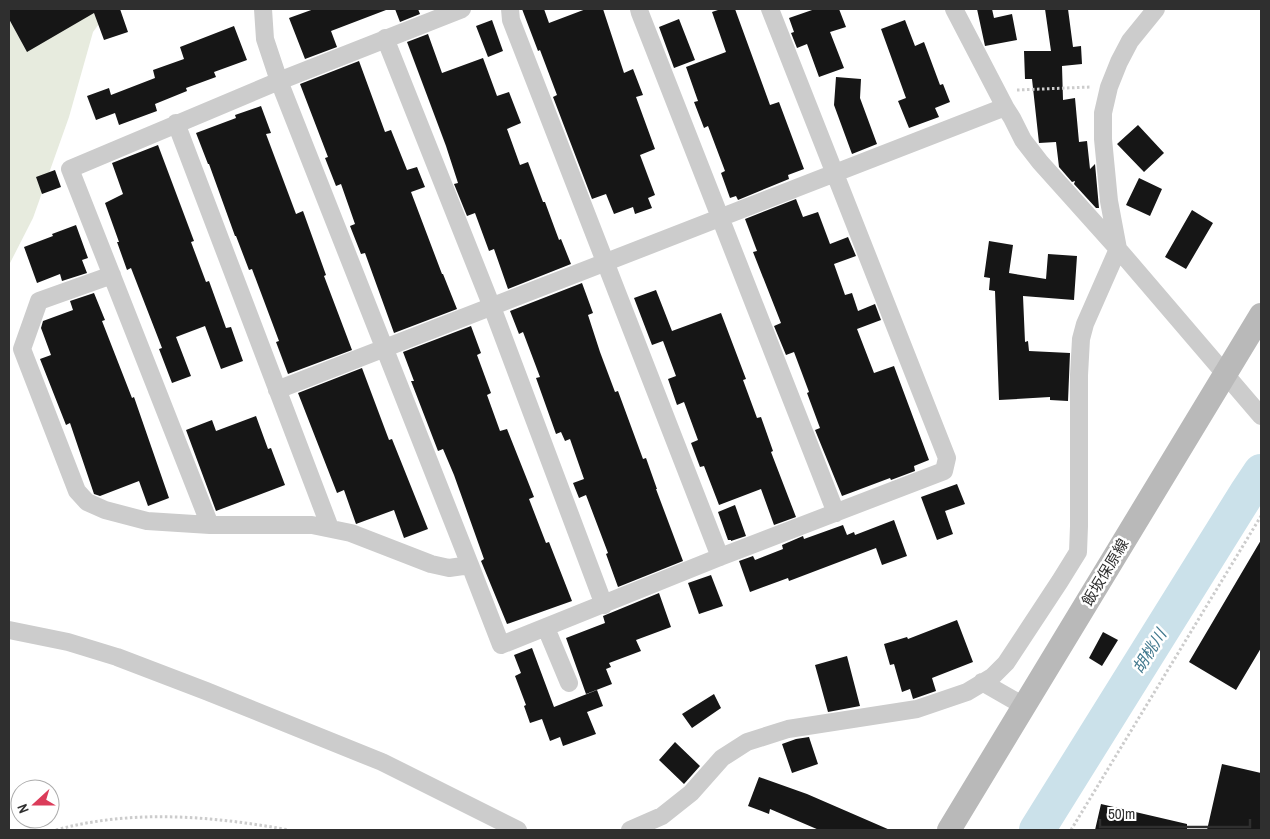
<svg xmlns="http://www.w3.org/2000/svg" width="1270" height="839" viewBox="0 0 1270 839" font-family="'Archivo Narrow','Noto Sans JP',sans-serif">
<rect width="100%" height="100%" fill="#fff"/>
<path fill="#e7ebde" d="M9 9H110L93 32 69 117 33 218 9 265Z"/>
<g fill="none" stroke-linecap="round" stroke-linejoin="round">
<path stroke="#cbe1ea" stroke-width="36" d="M1037 830 1247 493 1261 472"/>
</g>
<path fill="#161616" d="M9 9H120L128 32 104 40 94 13 27 52 9 19Z
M314 9H385L386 10 331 31 337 47 305 59 289 18Z
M395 9H418L420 14 400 22Z
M522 9H544L549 23 586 9H603L624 73 633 69 643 95 636 97 655 149 640 155 655 195 648 198 652 208 635 214 633 207 614 214 606 194 592 199 553 97 557 95 540 50 538 51Z
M721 9H735L770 105 779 102 804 169 788 175 789 179 738 200 736 196 730 198 721 173 725 171 708 126 704 128 694 102 698 101 686 67 726 52 712 12Z
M815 9H839L846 27 830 32 844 68 819 77 807 44 797 48 791 33 794 32 789 18Z
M977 9H992L994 18 1012 14 1017 40 985 46Z
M1045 9H1068L1073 47 1081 46 1082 64 1062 66 1063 100 1075 98 1079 142 1087 141 1090 169 1095 164 1099 208H1096L1074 184 1075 181 1072 182 1059 167 1056 142 1039 143 1032 79H1025L1024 51H1051Z
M679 19 695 60 674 68 659 27Z
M492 20 503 51 488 57 476 26Z
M905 20 915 46 924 42 940 85 943 84 950 102 935 108 939 117 909 128 898 101 906 98 881 29Z
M234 26 247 60 214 72 216 77 186 88 187 91 155 104 157 111 119 125 115 113 96 120 87 96 109 88 111 95 155 78 153 70 184 59 180 47Z
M428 34 442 73 483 58 497 96 509 92 521 123 507 129 520 165 528 162 543 202H545L559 240 561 239 571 264 508 289 494 249 489 251 475 213 467 216 454 184 458 183 446 146 407 42Z
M359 61 385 132 391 130 407 170 417 167 425 187 411 192 442 274H443L457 309 394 333 365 253 361 254 350 226 355 224 341 184 336 186 325 158 328 157 300 84Z
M836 77 861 79 860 98 877 144 852 154 834 105Z
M261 106 271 133 266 134 296 214 303 211 326 275 324 276 352 350 288 374 276 342 279 341 252 269 249 270 236 236H235L209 164H208L196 133 236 118 235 115Z
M1138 125 1164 153 1144 172 1117 144Z
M158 145 194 241 191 242 206 282 209 281 226 328 231 327 243 361 221 369 205 326 176 337 191 376 172 383 159 349 162 348 131 268 127 270 117 242H119L105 203 123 194 112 163Z
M55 170 61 187 42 194 36 177Z
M1139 178 1162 189 1150 216 1126 205Z
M796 199 803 217 818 212 830 244 848 237 856 256 834 264 845 295 852 293 858 311 875 304 881 320 857 329 874 373 894 366 929 460 914 466 915 471 891 480 890 478 842 496 815 430 820 428 807 393 809 392 794 352 786 355 774 326 781 323 753 252 757 251 745 219Z
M1192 210 1213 223 1186 269 1165 257Z
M76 225 88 258 82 260 87 273 62 281 60 274 37 283 24 247 53 236 52 234Z
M989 241 1013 245 1009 273 1046 279 1048 254 1077 256 1074 300 1023 296 1025 342 1028 341 1029 351 1070 353 1068 401 1050 400V397L999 400 995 291 989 290 990 278 984 277Z
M582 283 593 313 588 315 600 352 615 392 618 391 643 459 646 458 657 489H656L683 561 618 587 606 554 608 553 586 495 579 498 573 483 584 479 570 439 565 441 561 432 556 434 536 378 540 377 523 332 519 334 510 311Z
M656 290 672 331 721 313 746 379 743 380 757 418 761 417 773 451 771 452 796 517 774 525 761 489 719 505 704 466 700 467 691 443 698 440 684 402 677 405 668 379 676 376 663 341 652 345 634 298Z
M94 293 105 320 102 321 132 398 134 397 169 498 148 506 139 481 100 496 94 494 70 423 66 425 40 359 51 355 41 328 43 321 73 310 70 301Z
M471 326 481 353 477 355 491 393 487 395 500 431 507 429 534 497 529 499 546 543 549 542 572 601 507 624 481 561 484 559 454 475 443 449 438 451 411 381H414L403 352Z
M362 368 389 440 392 439 428 529 404 538 394 510 356 524 344 490 337 493 298 393Z
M256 416 268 449 271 448 285 485 216 511 186 430 212 420 216 431Z
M957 484 965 504 945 511 953 534 937 540 921 497Z
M735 505 746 536 731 541V540H728L718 512Z
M894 520 907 556 882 565 876 548 789 581 788 578 750 592 739 561 753 556 755 560 783 549 782 545 803 536 804 539 843 525 847 535 854 532 855 535Z
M1261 540V648L1236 690 1189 662Z
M711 575 723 606 699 614 688 583Z
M659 593 671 627 636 640 641 651 609 663 611 667 606 669 612 684 586 694 566 638 605 623 603 616Z
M957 620 973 662 932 678 936 691 913 699 910 689 902 692 894 664 890 665 884 644 907 637 908 639Z
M1103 632 1118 640 1102 666 1089 658Z
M532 648 554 707 597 690 603 706 587 712 596 734 563 746 560 737 550 741 542 719 530 723 524 706 526 705 515 676 521 673 514 655Z
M847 656 860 706 828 712 815 665Z
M714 694 721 708 692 728 682 714Z
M809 737 818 764 792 773 782 744 796 739Z
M675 742 700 766 684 784 659 760Z
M1222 764 1261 773V830H1207Z
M759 777 807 794 890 830H819L770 809 769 814 748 806Z
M1101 804 1187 824V830H1095Z"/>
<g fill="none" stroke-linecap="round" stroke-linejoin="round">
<path stroke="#ccc" stroke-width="3" stroke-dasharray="2.5 2.5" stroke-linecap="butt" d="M1017 90 1091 87
M56 830C132 809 212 816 289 830
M1071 830 1261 516"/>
<path stroke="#ccc" stroke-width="18" d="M263 9 265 39 279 81 470 565
M462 9 279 81 70 169 210 525H312L351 533 431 564 449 568 470 565 501 645 720 557 944 471 947 458 770 9
M510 9 511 20 720 557
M639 9 640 13 836 513
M954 9 1005 107
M385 38 492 307 604 605
M176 123 330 528
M112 275 39 301 22 349 77 491 87 502 105 510 147 521 210 525
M277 390 1005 107 1012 118 1023 140 1040 162 1118 249 1261 416
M546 628 569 683
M9 630 68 642 117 657 206 691 382 762 518 830
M982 682 1024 706
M630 830 662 816 691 793 722 758 747 742 788 729 917 709 967 692 992 677 1006 663 1060 581 1078 552 1079 526V375L1081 339 1085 324 1118 249 1109 201 1103 139V113L1109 87 1119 62 1130 41 1156 9"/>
<path stroke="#b9b9b9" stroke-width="24" d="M949 830 1261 315"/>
</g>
<g text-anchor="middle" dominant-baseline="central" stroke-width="5" stroke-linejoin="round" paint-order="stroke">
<g font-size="15" fill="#2f2f2f" stroke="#fff">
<text transform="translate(1105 572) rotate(-59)">飯坂保原線</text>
</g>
<g font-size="16" font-style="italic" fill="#41788d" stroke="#fff">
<text transform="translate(1149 651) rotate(-58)">胡桃川</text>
</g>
</g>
<rect width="1270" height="839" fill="none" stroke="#2f2f2f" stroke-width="20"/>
<g transform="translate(35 804) rotate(249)"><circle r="24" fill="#ffffff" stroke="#acacac"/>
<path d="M0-4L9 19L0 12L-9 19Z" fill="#db3c5a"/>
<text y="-8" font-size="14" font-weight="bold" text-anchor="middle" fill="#2f2f2f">N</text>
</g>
<path d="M1100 819v8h150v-8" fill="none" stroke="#2f2f2f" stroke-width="2.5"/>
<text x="1108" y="819" font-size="15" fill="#2f2f2f" stroke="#ffffff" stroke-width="4" paint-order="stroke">50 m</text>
</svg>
